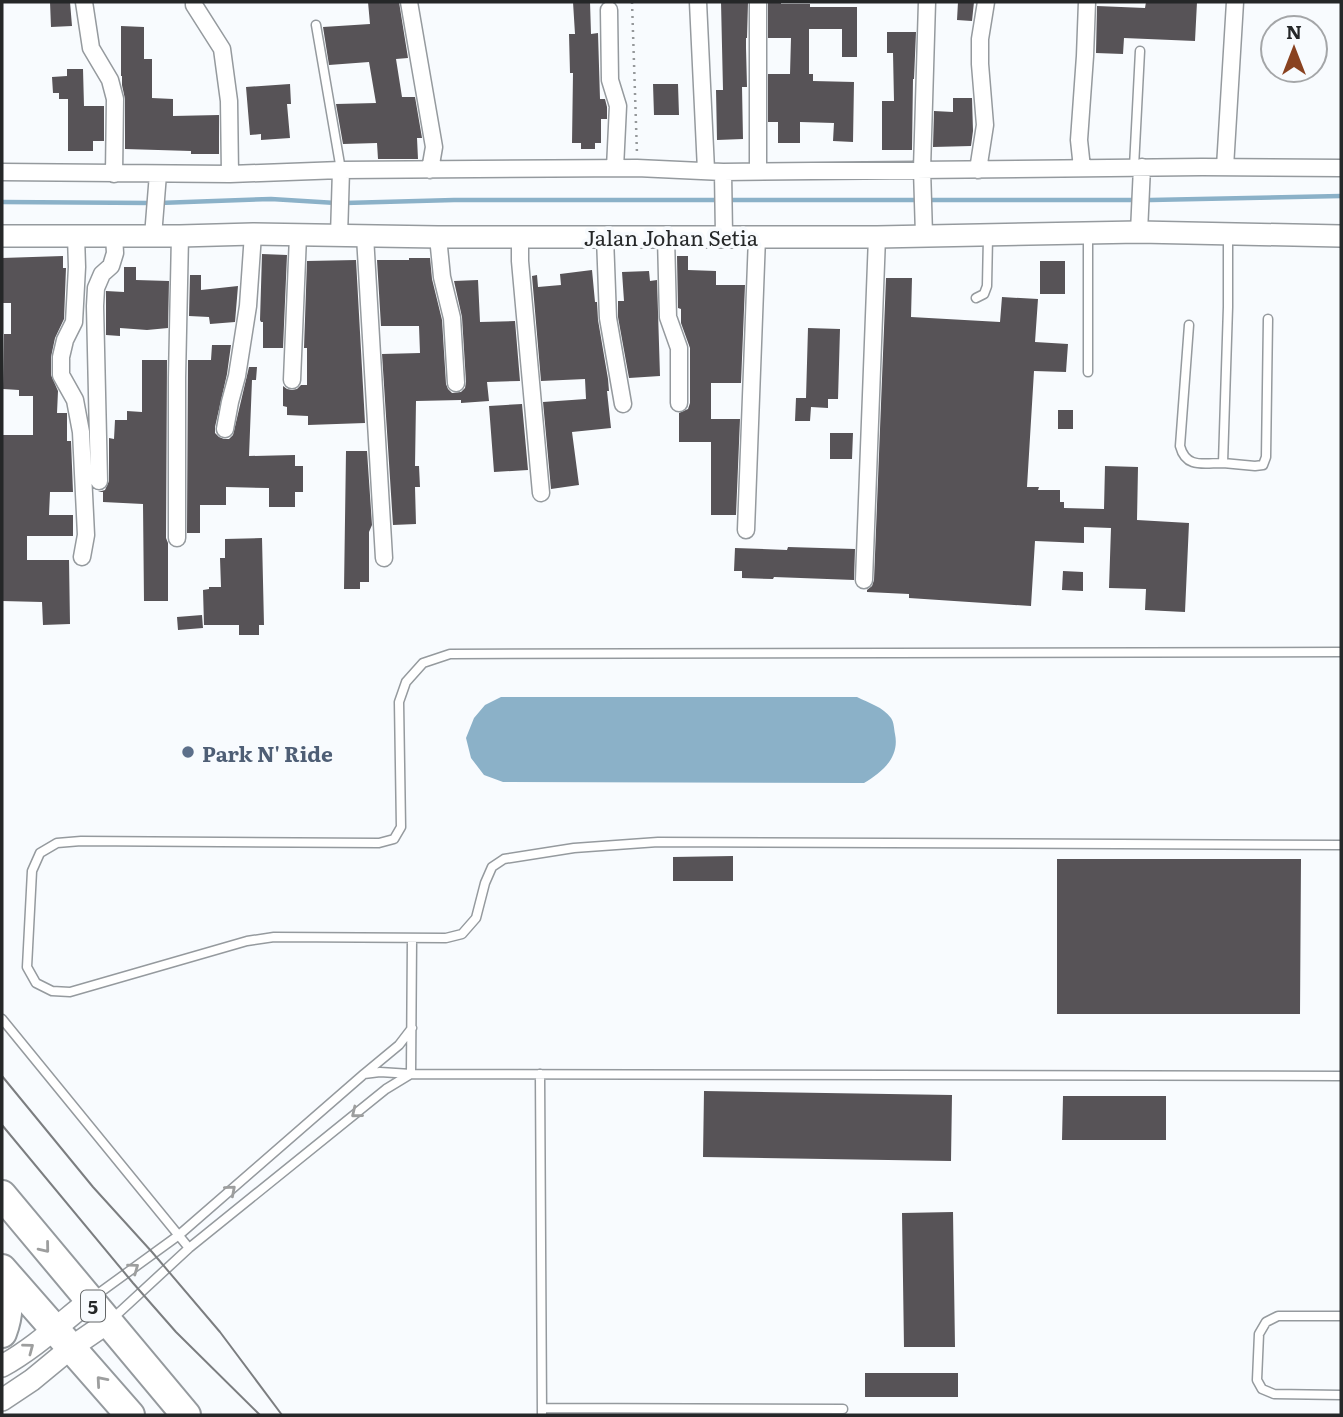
<svg xmlns="http://www.w3.org/2000/svg" width="1343" height="1417" viewBox="0 0 1343 1417" font-family="Literata,serif">
<rect width="100%" height="100%" fill="#f8fbfe"/>
<path fill="#8bb1c8" d="M501 697H857C869 703 883 707 891 718 894 722 894 729 895 734 900 758 881 773 864 783L503 782 484 775 471 758 466 738 474 718 485 705Z"/>
<g fill="none" stroke-linecap="round" stroke-linejoin="round">
<path stroke="#8bb1c8" stroke-width="4.5" d="M2 202 151 203
M159 203 271 199 336 203
M345 203 454 200H1151L1341 196"/>
</g>
<path fill="#575357" d="M50 2H70L72 26 51 27Z
M368 2H399L408 58 396 59 402 97H415L422 138H417L418 159H378L377 143 343 144 336 104 376 103 369 62 329 65 323 27 370 24Z
M573 2H590L591 34 598 33 600 99H605L607 107V119H601V143H595V149H581V143H572L573 73H570L569 34H575Z
M721 2H748L747 38H746V48L747 87H742L743 139 717 140 716 90H723Z
M768 2H781V4H810V7H857V57H842V29H809V74H813V81L854 82 853 142 833 141 834 123 800 122V143H778V122H768V74H790L791 38H768Z
M958 2H974L972 21 957 20Z
M1146 2H1197L1195 41 1124 38 1123 54 1096 53 1097 6 1145 8Z
M121 26 144 27V59H152V98L173 99V116L219 115V154H191V151L125 149V99L122 85V76H121Z
M887 32H916L914 79H913L912 150H882V101H894L893 53H887Z
M67 69H83L84 106H104V141H93V151H68V99H59V93H53L52 77 67 76Z
M290 84 291 104H287L290 138 261 140V134L250 135 246 87Z
M653 84H678L679 115H654Z
M953 98H972L973 131 971 146 933 147 934 111 953 112Z
M262 254 287 255 283 348H263V322H261L260 320Z
M63 256V268H66L64 319 55 338 51 357V375L58 391 57 413H67V441H71L73 492H50L49 515H73V536H27V560H69L70 624 43 625 42 602 2 601 3 486H2V435H33V396H19V390L3 389 4 334H11V303H2V258Z
M677 256H688V270L716 271V285H745L741 383H711V419H740L736 515H711V442H679V413L688 409 690 403V348L681 323V309L678 308Z
M409 258H430L432 279 442 320 446 384 448 389 452 393 461 392 465 388 466 382 462 317 454 281 478 280 480 322 515 321 520 381 487 382 489 401 461 403V400L416 401 415 466H419L420 487H415L416 524 393 525 382 354 420 353 419 326H381L377 260H409Z
M356 260 365 423 308 425V416L287 415V407L283 406V386L287 389 292 390 297 389 301 385H307V348H304L307 261Z
M1040 261H1065V294H1040Z
M124 267H136V280L169 281 168 328 147 330 120 328V336L106 335V291L124 292Z
M592 270 595 302H597L598 320 608 379 609 391H607L611 428 572 432 579 485 551 489 543 402 586 399 585 379 541 381 532 276 537 275 538 287 561 285 560 274Z
M649 271 650 281 657 280 660 376 629 378 618 317V301H624L622 272Z
M190 275H201V290L238 286 235 322 210 324 209 317 189 316Z
M886 278H912L911 317 1000 322 1002 297 1038 299 1035 342 1068 344 1066 372 1034 371 1027 487H1039L1038 490H1060V502H1064V508L1104 509 1105 466 1138 467 1137 520 1189 523 1185 612 1145 610 1146 589 1109 588 1111 528 1084 527V543L1035 541 1031 606 909 598V594L867 592V590L872 586 874 580Z
M808 328 840 329 838 399H828V408L811 407 810 421H795L796 398H806Z
M212 345H231L227 374 215 427V433L219 437 224 439H229L233 435 249 367H257L256 380H252L249 456 295 455V466H303V492H295V507H269V488L226 487V505H200V533H187L188 360H211Z
M142 360H167L166 538 168 543V601H144L143 504 103 502V492H98L105 490 109 481V438L114 439 115 420H127V411L142 412Z
M522 404 528 470 494 472 489 406Z
M1058 410H1073V429H1058Z
M830 433H853L852 459H830Z
M346 451H367L372 525 369 532V582H360V589H344Z
M262 538 264 625H259V635H239V625H204L203 590 209 589V587H221L220 558H225V539Z
M788 547 855 549 854 580 774 577 773 579 742 578V571H734L735 548 787 550Z
M1063 571 1083 572V591L1062 590Z
M202 615 203 628 178 630 177 617Z
M733 856V881H673V857Z
M1057 859H1301L1300 1014H1057Z
M704 1091 952 1095 951 1161 703 1157Z
M1063 1096H1166V1140H1062Z
M953 1212 955 1347H904L902 1213Z
M865 1373H958V1397H865Z"/>
<g fill="none" stroke-linecap="round" stroke-linejoin="round">
<g stroke="#959a9e" stroke-width="11">
<path id="lane" d="M316 25 341 170
M1134 167 1140 51
M1088 233V372
M976 298 984 294 987 286 988 237
M1189 325 1180 446C1186 469 1204 463 1223 463L1228 307V236
M1223 463 1255 466 1263 465 1266 457 1268 319
M1341 652 450 654 423 663 406 682 399 702 401 827 394 839 379 843 81 841 57 843 40 853 32 871 27 967 36 983 52 991 70 992 247 941 274 937 446 938 462 934 476 918 485 883 492 867 504 859 574 848 658 842 1341 845
M2 1019 189 1248
M364 1074 399 1045 412 1028
M411 1074 412 939
M540 1074 542 1415
M95 1296 179 1235 364 1074 380 1072 411 1074 1341 1076
M1341 1316H1278L1266 1322 1259 1334 1257 1380 1262 1389 1274 1394 1341 1395
M111 1320 189 1248 386 1089 409 1075
M542 1408 843 1409"/>
</g>
<g stroke="#959a9e" stroke-width="19">
<path id="street" d="M84 2 91 48 110 80 115 99 114 174
M194 2V5L222 49 229 101 230 174
M409 2 434 147 430 170
M698 2 706 170
M609 10 610 80 618 106 615 168
M1225 167 1235 2
M1082 168 1079 140 1085 56 1087 2
M978 170 985 125 980 64V39L986 2
M758 171V2
M2 172 230 174 341 170 637 168 723 172 1202 167 1341 168
M723 172 724 235
M1139 232 1142 167
M924 235 922 169 927 2
M76 236 77 267 74 322 65 340 61 357V375L75 400 81 432 86 535 82 557
M153 236 158 174
M339 236 341 170
M365 236 384 558
M520 236V261L541 493
M438 237 442 277 452 318 456 383
M605 237 608 318 623 404
M666 237 668 317 679 348V403
M292 380 298 236
M225 429 230 402 237 376 248 306 253 234
M99 481 95 306 96 288 102 274 111 266 115 253 114 235
M746 530 757 237
M177 538V378L180 236
M864 580 877 237"/>
</g>
<g stroke="#959a9e" stroke-width="24">
<path id="secondary" d="M2 236H180L253 234 438 237H877L1139 232 1341 236
M2 1366C33 1349 61 1323 89 1301
M2 1400 32 1380 72 1347 107 1323"/>
</g>
<g stroke="#959a9e" stroke-width="32">
<path id="highway" d="M2 1195 186 1415
M2 1269 130 1415
M2 1285C9 1304 9 1314 2 1333"/>
</g>
<path stroke="#95989a" stroke-width="2.5" stroke-dasharray="2 5" stroke-linecap="butt" d="M632 2 637 154"/>
<use href="#lane" stroke="#fff" stroke-width="8"/>
<use href="#street" stroke="#fff" stroke-width="16"/>
<use href="#secondary" stroke="#fff" stroke-width="21"/>
<use href="#highway" stroke="#fff" stroke-width="28"/>
<path stroke="#7c7e80" stroke-width="2" d="M2 1076 93 1187 152 1252 220 1332 282 1415
M2 1125 133 1283 176 1332 260 1415"/>
</g>
<defs><path id="oneway-chevron" d="M-2-3.5L2.5 0L-2 3.5" fill="none" stroke-width="1.6" stroke-linecap="round" stroke-linejoin="round" transform="scale(1.75)"/></defs>
<g stroke="#9d9e9e">
<use href="#oneway-chevron" transform="translate(356 1113) rotate(141)"/>
<use href="#oneway-chevron" transform="translate(231 1190) rotate(-41)"/>
<use href="#oneway-chevron" transform="translate(45 1248) rotate(51)"/>
<use href="#oneway-chevron" transform="translate(134 1268) rotate(-36)"/>
<use href="#oneway-chevron" transform="translate(29 1348) rotate(-37)"/>
<use href="#oneway-chevron" transform="translate(101 1381) rotate(-131)"/>
</g>
<circle fill="#5c6f8a" stroke="#f8fbfe" stroke-width="2.5" cx="188" cy="752" r="7"/>
<g text-anchor="middle" dominant-baseline="central" stroke-width="7" stroke-linejoin="round" paint-order="stroke">
<rect fill="#f8fbfe" stroke="#646768" stroke-width="2" x="81" y="1290.5" width="24" height="31" rx="5"/>
<g font-size="19" font-weight="bold" fill="#252728">
<text x="93" y="1306">5</text>
</g>
<g font-size="21" fill="#252728" stroke="#f8fbfe">
<text x="671" y="236">Jalan Johan Setia</text>
</g>
<g font-size="21" font-weight="bold" fill="#4e5e75" stroke="#f8fbfe" text-anchor="start">
<text x="202" y="752">Park N' Ride</text>
</g>
</g>
<rect width="1343" height="1417" fill="none" stroke="#252728" stroke-width="7"/>
<g transform="translate(1294 49)"><circle r="33" fill="#f8fbfe" stroke="#a4a6a8" stroke-width="2"/>
<path d="M0-5L12 26L0 18L-12 26Z" fill="#894220"/>
<text y="-10" font-size="19" font-weight="bold" text-anchor="middle" fill="#252728">N</text>
</g>
</svg>
